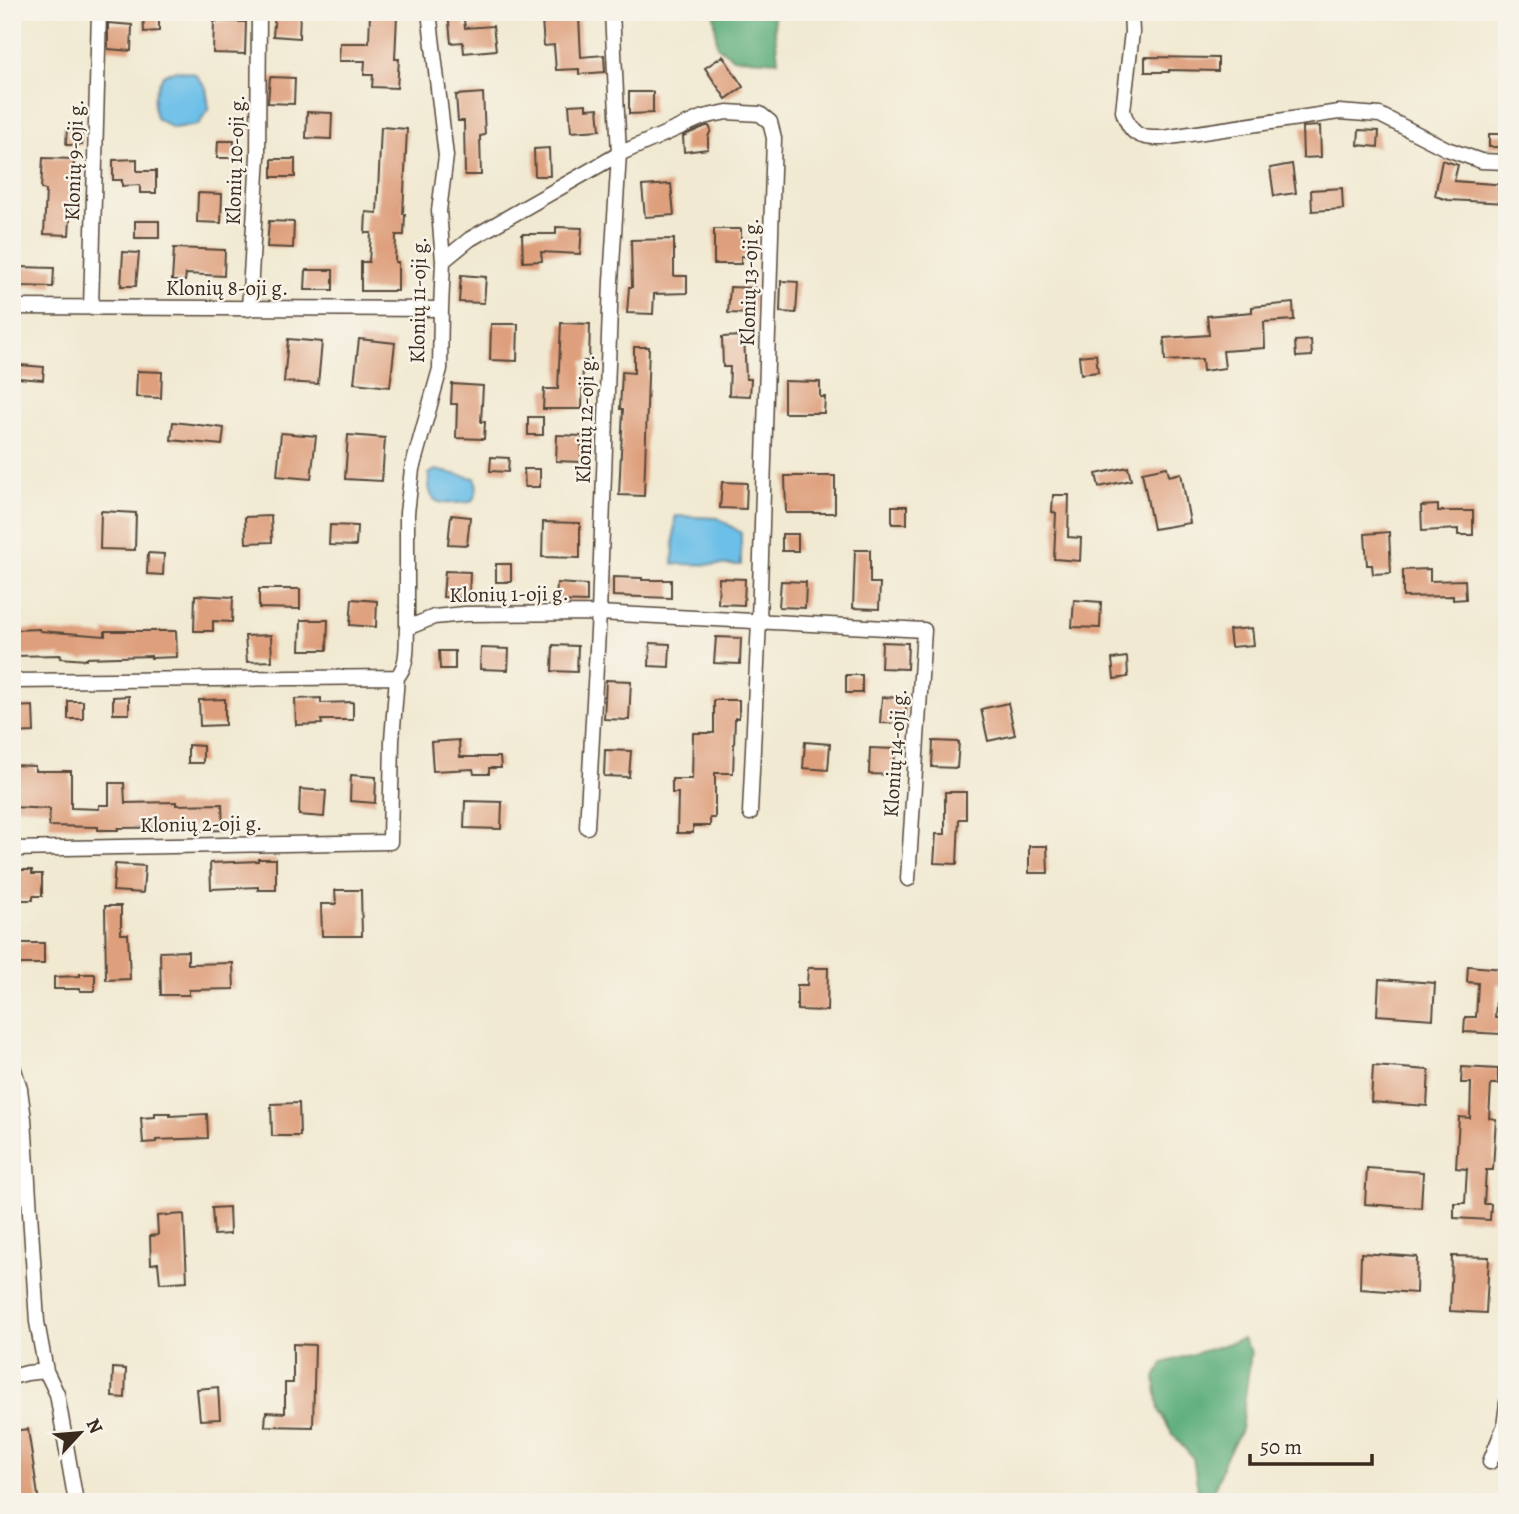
<svg xmlns="http://www.w3.org/2000/svg" width="1519" height="1514" viewBox="0 0 1519 1514" font-family="Alegreya,serif">
<rect width="100%" height="100%" fill="#f7f3e8"/>
<filter id="ink" filterUnits="userSpaceOnUse"><feTurbulence type="fractalNoise" baseFrequency=".0143" numOctaves="2"/><feDisplacementMap in="SourceGraphic" scale="14" xChannelSelector="R" yChannelSelector="G"/><feConvolveMatrix kernelMatrix="1 2 1 2 8 2 1 2 1" color-interpolation-filters="sRGB"/></filter>
<filter id="wash" filterUnits="userSpaceOnUse"><feTurbulence type="fractalNoise" baseFrequency=".00686" numOctaves="4" result="noise"/><feDisplacementMap in="SourceGraphic" scale="28" xChannelSelector="R" yChannelSelector="G"/><feGaussianBlur stdDeviation="1.57" result="paint"/><feColorMatrix in="noise" values="0 0 0 0 0 0 0 0 0 0 0 0 0 0 0 0 0 1.4 0 .05"/><feComposite in="paint" operator="in"/></filter>
<g filter="url(#wash)">
<rect width="100%" height="100%" fill="#f1e9d1"/>
<path fill="#5cad7a" stroke="#4c6c4c" stroke-width="2" d="M714 12H773L778 61 733 58 717 46Z
M1243 1339 1251 1351 1241 1430 1225 1459 1215 1488 1216 1502H1200L1193 1458 1172 1434 1159 1410 1155 1378 1163 1363Z"/>
<path fill="#6cbfe8" stroke="#547483" stroke-width="2" d="M177 70 195 74 206 88 209 108 198 125 173 128 156 118C151 99 154 91 164 74Z
M435 470 475 478C478 488 477 494 471 502 442 503 427 510 429 474Z
M675 516 718 518 741 533V565L673 564Z"/>
<g id="blocks">
<path fill="#de9f7c" d="M143 12H159V31L144 32Z
M275 12H300L299 38 273 36Z
M370 12H389V16H397L395 59H399L397 88 372 87 373 75H364L365 61H339L340 43H369Z
M448 12H463L465 28 493 26 496 50 464 53 463 42 451 43Z
M579 17 581 57 604 55 605 72 579 74V69L556 70 554 45 544 46 542 20Z
M214 21 246 22 245 54 213 53Z
M108 23 132 25 131 51 108 49Z
M723 56 743 87 726 99 705 68Z
M1145 57 1218 58V71L1169 70V72H1145Z
M270 77 295 78 294 104 268 103Z
M629 92H653V113L629 114Z
M483 93 485 135 480 136 481 175H465L464 121H458L456 95Z
M586 104V109L598 108 600 130 571 132 569 105Z
M307 112 332 113 331 139 306 138Z
M706 126H709L711 130 708 137V149L684 152 683 136Z
M1320 126 1321 157 1303 158 1302 127Z
M381 127 407 129 403 214H405L404 235H396L395 262H398V291H361V262H369L371 233H365L366 212 377 213Z
M67 128H82V145H66Z
M1359 130 1379 131 1378 147 1358 145Z
M1489 134H1507V147H1489Z
M218 141H234L233 158H217Z
M549 148 550 176H535L534 149Z
M43 158 74 159 69 235 44 234 46 190 41 189Z
M137 159V171H156V193H140V185L122 186V180H113V160Z
M272 159H295V177H272Z
M1442 160 1458 165 1454 181 1507 185V203L1448 200 1435 196Z
M1292 164 1296 193 1274 196 1270 168Z
M671 184 674 215 645 217 642 186Z
M1342 188 1343 209 1312 211 1311 190Z
M198 193 222 194 221 223 197 222Z
M135 221H159V238H135Z
M269 221 294 222 293 248 267 247Z
M556 227 582 228 580 254 541 252 542 261 523 262 522 234H556Z
M714 229H741V239H748V257L741 256V264H714Z
M674 239V276H687V293L654 294 653 314 627 313 629 287H632L631 240Z
M174 248 225 250 224 276 186 274 185 281H172Z
M123 252 139 253 136 286H121Z
M20 267 54 268 53 287 19 286Z
M306 270H333V290H305Z
M461 275 486 277 484 303 459 302Z
M781 281 798 282 796 313 780 312Z
M730 287 755 288 754 314 728 313Z
M1293 303 1294 320 1264 322 1265 348 1223 351 1225 368 1203 371 1202 359 1165 361 1164 338 1209 335 1207 316 1252 312V307Z
M561 323 590 324 589 361H583L582 409H543L544 389H558Z
M491 324H518L517 361 490 360Z
M744 336 746 379H751L750 396 729 395 730 367H723L722 337Z
M288 339 322 342 318 384 284 382Z
M359 339 395 343 390 387 354 383Z
M1311 340 1312 356 1296 357 1295 341Z
M634 347H649L644 496 619 495 623 409H620L622 372 634 373Z
M1096 354 1098 372 1081 374 1079 356Z
M19 365 44 367 43 380 18 378Z
M137 371 162 372 161 398 136 397Z
M784 381 820 382V397H825L824 413H784Z
M452 384 483 386 481 422H485L484 439 456 438 457 404H451Z
M528 417H543V435H528Z
M173 422 224 428 222 445 171 440Z
M281 433 316 436 311 479 277 476Z
M348 435 385 438 382 481 345 479Z
M557 435 582 436 581 462 556 461Z
M491 457 509 458 508 472 490 471Z
M1128 467 1131 480 1099 487 1096 474Z
M1167 467 1169 476 1181 473 1190 523 1153 529 1142 472Z
M524 469H540V487H525Z
M785 476H835V513H786Z
M722 482 747 483 746 509 720 508Z
M1053 495H1069L1068 537 1081 538 1080 561 1054 559 1056 513 1052 512Z
M1438 505V511H1473V535H1458V529L1422 531 1421 506Z
M892 506H907V524H892Z
M101 511 136 513 135 550 100 549Z
M451 515 470 517 467 545 448 544Z
M271 516 272 542 246 543 245 517Z
M543 522 580 523V558L542 557Z
M330 525 357 526 356 546 329 545Z
M1389 532 1391 573 1373 574 1372 565H1367L1365 534Z
M782 534H798V551H782Z
M855 550H870V583H880L879 609 853 608Z
M148 553 164 554 163 575 147 574Z
M496 564H511V582H496Z
M1430 569V581L1465 580 1466 599 1453 600V596L1403 597V570Z
M445 571 470 572 469 598 443 597Z
M613 577 642 578V580H671V598L613 596Z
M719 578 745 579 744 605 718 604Z
M781 581 806 582 805 608 779 607Z
M557 583 587 585V602L556 601Z
M259 589H300V609L259 608Z
M195 595 233 597 232 622 213 621V631H194Z
M352 599 377 601 376 627 350 625Z
M1074 600 1101 602 1100 628 1072 627Z
M301 620H328L327 650H300Z
M1252 628 1254 645 1231 647 1229 630Z
M39 629 40 631 105 636V631H176L177 657 151 658V656L86 658V660L60 658 61 655 15 656 14 630Z
M271 635 272 661 247 662 245 636Z
M716 637 741 638 740 664 714 663Z
M882 642 908 643 907 669 881 668Z
M650 643 670 644 669 667 649 666Z
M553 645 578 646 577 672 552 671Z
M481 648 509 649 508 670 480 669Z
M439 651H455V669H440Z
M1127 657 1128 677 1114 679 1112 659Z
M846 675H862V693H846Z
M606 680 631 681 629 720 604 719Z
M129 696V714H113V697Z
M882 697 907 698 905 724 880 723Z
M321 698V703L353 702V720H321L322 724 296 725 295 699Z
M225 699V725L200 726 199 700Z
M714 700H739V718H735L733 773H715V818H710V826H693V833H677L678 793H672V779H692L693 733H714Z
M68 701H83V719H68Z
M1008 703 1015 735 988 741 981 709Z
M33 706 34 732 12 733V707Z
M459 740 460 757H500L501 768H489V774H474L473 769 433 771 431 742Z
M933 741 959 742 957 768 932 767Z
M805 742 830 744 828 770 803 768Z
M188 745 203 746V763H188Z
M870 748 895 749 894 775 869 774Z
M605 750 631 751 629 777 604 776Z
M12 765 35 766V771H71V808L99 809V805H109V783H124L125 803 176 802V805L222 804 223 830 198 831V827L118 828V830H98V827L49 826 50 809 12 807Z
M351 775 376 777 375 803 350 801Z
M300 789 326 791 324 817 299 815Z
M945 792H966V819H959L957 864 934 863 936 834H945Z
M465 801 502 802 501 829 464 828Z
M1029 846H1047L1048 873H1029Z
M258 859H276V890H258V887L211 889 210 863 258 861Z
M115 864 145 866 143 893 113 891Z
M12 870H32V874H42V896H33V900H12Z
M335 890H361L362 936H322L321 904H336Z
M105 906H121V934H128L130 979 106 980Z
M16 943H44V964H16Z
M188 951V964L233 963 234 989 189 990V995H161L160 952Z
M1468 966 1504 969V984H1497L1495 1018H1502L1501 1034 1464 1032 1465 1017H1476L1478 983 1467 982Z
M808 968H828L827 1011 797 1010V985H807Z
M80 974H95V991H80V989H54V977L80 976Z
M1379 979 1435 983 1433 1019 1377 1015Z
M1373 1066 1429 1070 1427 1106 1371 1102Z
M1462 1067 1498 1069V1084H1491L1489 1118 1496 1119 1495 1134 1493 1170H1486L1484 1204H1491L1490 1220 1454 1218V1203H1465L1467 1169 1456 1168 1459 1117 1470 1118 1471 1083H1461Z
M299 1103 300 1136H272L271 1104Z
M155 1113H170V1116L207 1114 208 1138 156 1140V1142L143 1143 141 1118 155 1117Z
M1367 1168 1423 1172 1421 1208 1365 1204Z
M229 1207 230 1234 214 1235 212 1208Z
M184 1214 187 1281 160 1283 158 1263 151 1264 150 1236 158 1235 157 1216Z
M1361 1253 1417 1257 1416 1293 1360 1289Z
M1452 1256 1489 1257 1486 1313 1450 1311Z
M293 1344 315 1345 313 1427 265 1426 266 1412 285 1413V1383H293Z
M113 1368 126 1369 125 1398 112 1397Z
M218 1387 220 1419 200 1420 197 1389Z
M28 1429 39 1502H15L12 1486V1431Z"/>
</g>
</g>
<g filter="url(#ink)">
<use href="#blocks" fill-opacity="0" stroke="#564739" stroke-width="2"/>
<g fill="none" stroke-linecap="round" stroke-linejoin="round">
<g stroke="#564739" stroke-width="17">
<path id="minor" d="M1131 12 1132 32 1123 111C1130 135 1140 139 1163 138L1339 112 1380 115 1447 149 1481 161 1507 162
M443 261 470 239 619 154 703 117 727 112 760 114 770 122 774 138 759 621 750 813
M12 307 441 309
M91 308 99 12
M249 309 258 156 259 12
M407 628V513L412 469 440 369 441 309 443 261 439 211 446 156 429 12
M12 681 397 677C409 664 406 644 407 628L434 617 465 614 599 613 924 630 908 879
M587 827 599 613 611 281 619 154 612 12
M12 849 390 842 392 740 397 677
M12 1063 20 1089 24 1119 37 1322 46 1371 57 1394 76 1502
M12 1377 27 1373 46 1371
M1490 1462 1504 1427 1507 1403"/>
</g>
<use href="#minor" stroke="#fff" stroke-width="14"/>
</g>
</g>
<g text-anchor="middle" dominant-baseline="central" stroke-width="5" stroke-linejoin="round" paint-order="stroke">
<g font-size="21" fill="#3b2a1e" stroke="#f7f3e8">
<text transform="translate(74 160) rotate(-88)">Klonių 9-oji g.</text>
<text transform="translate(235 160) rotate(-88)">Klonių 10-oji g.</text>
<text transform="translate(749 282) rotate(-88)">Klonių 13-oji g.</text>
<text x="227" y="288">Klonių 8-oji g.</text>
<text transform="translate(418 300) rotate(-89)">Klonių 11-oji g.</text>
<text transform="translate(585 419) rotate(-88)">Klonių 12-oji g.</text>
<text transform="translate(509 594) rotate(-1)">Klonių 1-oji g.</text>
<text transform="translate(895 753) rotate(-86)">Klonių 14-oji g.</text>
<text transform="translate(201 824) rotate(-1)">Klonių 2-oji g.</text>
</g>
</g>
<rect width="1519" height="1514" fill="none" stroke="#f7f3e8" stroke-width="42"/>
<g transform="translate(80 1433) rotate(64)" stroke="#f7f3e8" stroke-width="5" paint-order="stroke">
<path d="M0-5L12 26L0 18L-12 26Z" fill="#3b2a1e"/>
<text y="-10" font-size="19" font-weight="bold" text-anchor="middle" fill="#3b2a1e">N</text>
</g>
<path d="M1250 1454v10h122v-10" fill="none" stroke="#3b2a1e" stroke-width="3.5"/>
<text x="1260" y="1454" font-size="21" fill="#3b2a1e" stroke="#f7f3e8" stroke-width="5" paint-order="stroke">50 m</text>
</svg>
